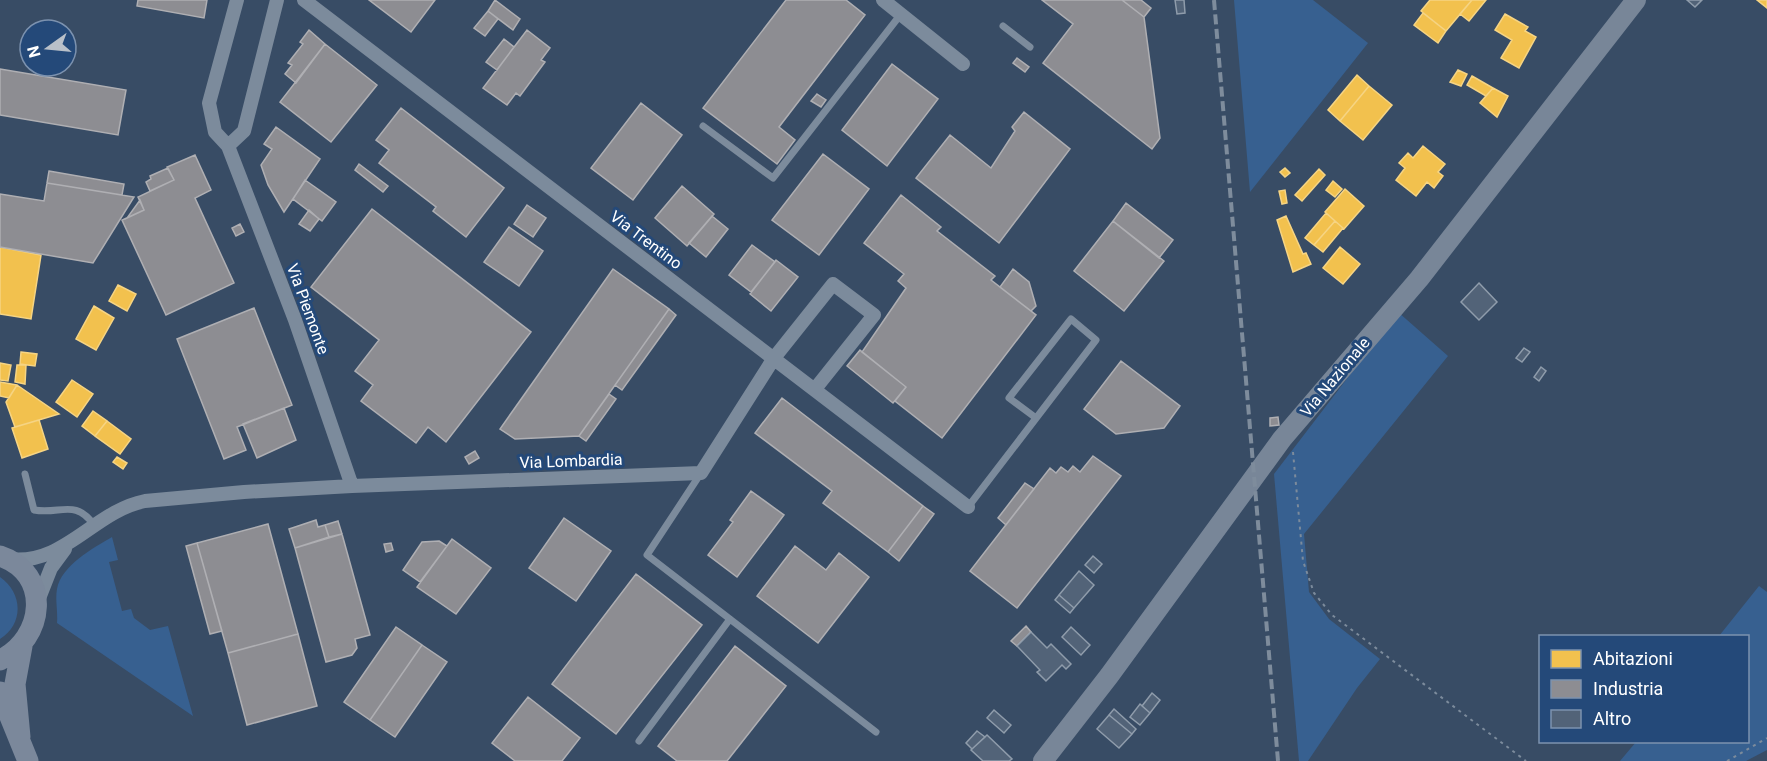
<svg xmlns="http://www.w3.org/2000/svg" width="1767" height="761" viewBox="0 0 1767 761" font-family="Roboto,sans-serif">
<rect width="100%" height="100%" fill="#384c65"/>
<path fill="#376090" d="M1234 0H1313L1368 43 1250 192Z
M1398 312 1448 356 1304 534 1309 592 1329 619 1380 659 1357 688 1308 761H1299L1274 474Z
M112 537 118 560 109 562 122 611 131 609 134 618 150 630 168 626 193 716 57 623C58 612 55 600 57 589 61 566 93 548 112 537Z
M0 577C23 593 24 624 0 639Z
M1759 586 1767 592V750L1746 761H1620L1636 742H1748V636H1719Z"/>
<path fill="#f2c14e" stroke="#f6d483" stroke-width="1.5" d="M1430 0H1472L1446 31 1421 11Z
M1472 0H1486L1469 21 1460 14Z
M1757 0H1767V8Z
M1423 13 1446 31 1438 43 1414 25Z
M1505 14 1528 27 1525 31 1536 37 1519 68 1501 58 1512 40 1495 30Z
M1458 70 1467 74 1461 86 1450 82Z
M1357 75 1369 86 1340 121 1328 110Z
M1472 76 1493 88 1486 96 1467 85Z
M1369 86 1392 105 1363 140 1340 121Z
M1493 88 1508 96 1497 117 1480 103Z
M1423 146 1445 164 1438 172 1443 176 1434 188 1427 182 1416 196 1396 180 1405 168 1399 163 1408 153 1413 158Z
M1285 168 1290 173 1285 177 1280 172Z
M1319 169 1325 175 1302 201 1295 195Z
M1333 181 1342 189 1335 197 1326 190Z
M1345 189 1364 206 1344 229 1325 212Z
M1285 190 1287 203 1282 204 1279 191Z
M1326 213 1335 221 1314 245 1305 238Z
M1286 216 1303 254 1306 253 1311 264 1293 272 1277 220Z
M1335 221 1343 228 1323 252 1314 245Z
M0 247 41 255 31 319 0 314Z
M1340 247 1360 264 1343 284 1323 268Z
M118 285 136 294 127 311 109 301Z
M94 306 114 318 96 350 76 339Z
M21 352 37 354 35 366 20 364Z
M0 363 11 365 8 381 0 380Z
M17 365H26L25 384 15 382Z
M72 380 93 394 77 417 56 402Z
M0 382 17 385 9 398 0 396Z
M17 385 59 414 15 427 6 402Z
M93 411 107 421 95 436 82 426Z
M39 420 48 449 22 458 12 428Z
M107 421 131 439 120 454 95 436Z
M117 457 127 463 123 469 113 462Z"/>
<path fill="#8d8d92" stroke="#afafb3" stroke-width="1.5" d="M138 0H207L204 18 137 6Z
M369 0H435L411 32Z
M495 0 520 19 513 30 488 11Z
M786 0H846L865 15 779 127 795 140 777 164 703 108Z
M1042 0H1141L1151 8 1144 17 1160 138 1152 149 1043 63 1073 24Z
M1122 0H1141L1151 8 1144 17Z
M488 11 498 19 485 36 474 28Z
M309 30 325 44 296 83 285 74 292 65 288 63 303 44 300 42Z
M527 30 550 48 541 60 545 62 520 96 516 93 507 105 483 88Z
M504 39 514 47 497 70 486 62Z
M325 44 377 85 331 142 280 102Z
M1017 58 1029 67 1025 72 1013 63Z
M892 64 938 99 887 166 842 130Z
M0 69 126 90 118 135 0 115Z
M817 94 826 100 821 107 811 101Z
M641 103 682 135 633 200 591 168Z
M401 108 504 188 466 237 433 211 436 207 379 163 389 150 376 140Z
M1024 112 1070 149 999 243 916 178 950 135 991 168 1015 131 1012 127Z
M276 127 320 159 284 212 268 185 261 165 272 149 264 144Z
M823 154 869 189 819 255 772 220Z
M195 155 211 190 195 198 234 283 166 315 122 220 144 210 138 197 174 180 167 167Z
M359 164 388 186 383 192 355 170Z
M168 168 174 180 150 191 146 182 151 179 150 176Z
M49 171 124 184 122 195 47 183Z
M305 180 336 202 322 221 293 199Z
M47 183 134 197 93 263 0 247V194L44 201Z
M682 186 714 214 687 246 655 218Z
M901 195 941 227 937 231 995 276 991 280 1036 315 942 438 895 401 906 387 862 352 906 288 898 281 904 274 864 243Z
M140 200 144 210 127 218Z
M1126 203 1173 240 1159 258 1113 221Z
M527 205 546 218 533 237 514 224Z
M372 209 531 332 446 442 428 427 416 443 361 401 373 385 355 371 379 340 311 287Z
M309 210 319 219 310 231 299 224Z
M712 216 728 229 706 257 689 243Z
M1113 221 1164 261 1124 311 1074 271Z
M240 224 244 232 236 236 232 228Z
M509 227 543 251 519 286 484 262Z
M752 245 775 262 751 292 729 275Z
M776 260 798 277 771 311 750 294Z
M613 269 669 309 579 436 515 439 500 429Z
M1013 269 1029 282 1036 306 1031 311 1000 287Z
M254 308 292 405 237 427 246 450 224 459 177 339Z
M669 309 676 315 622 390 615 385Z
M860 350 906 387 893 403 847 366Z
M1121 361 1180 406 1164 428 1116 434 1084 409Z
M609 394 616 399 586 441 579 436Z
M782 398 923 506 888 552 823 503 832 491 755 433Z
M284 408 296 440 257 458 243 424Z
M1278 417 1279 425 1270 426V418Z
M475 451 479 458 469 464 465 457Z
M1093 456 1121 476 1017 608 970 571 1050 468 1056 473 1061 467 1068 472 1073 466 1080 472Z
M1025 483 1034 489 1006 525 998 518Z
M751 491 784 515 737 577 708 555 733 522 730 520Z
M923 506 934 514 899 561 888 552Z
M564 518 611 551 576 601 529 568Z
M316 520 318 527 325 525 329 537 295 548 289 529Z
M338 521 342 534 329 537 325 525Z
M268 524 298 634 228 653 197 543Z
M342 534 370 635 355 639 357 648 352 655 326 662 295 548Z
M452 539 491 568 456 614 417 587Z
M439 541 447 546 420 582 403 570 422 542Z
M197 543 222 631 210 634 186 546Z
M391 543 393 550 386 552 384 544Z
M795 546 826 570 839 553 869 577 818 643 757 596Z
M636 574 702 625 616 734 552 684Z
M1026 626 1031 632 1017 646 1011 641Z
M396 627 422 645 370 720 344 702Z
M298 634 317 706 247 725 228 653Z
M422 645 447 662 395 737 370 720Z
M735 646 786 686 727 761H677L658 746Z
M528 697 580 738 562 761H515L492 743Z"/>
<path fill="#526378" stroke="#8f9cab" stroke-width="1.5" d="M1175 0H1184L1185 13 1177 14Z
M1687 0H1702L1695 7Z
M1479 283 1497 302 1479 320 1461 302Z
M1524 348 1530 352 1522 362 1516 358Z
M1541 367 1546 371 1539 381 1534 377Z
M1093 556 1102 564 1094 573 1085 565Z
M1079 571 1094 585 1074 608 1059 595Z
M1059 595 1074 608 1070 613 1055 600Z
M1071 627 1090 645 1081 655 1062 637Z
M1031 632 1047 648 1051 644 1071 664 1066 669 1062 665 1046 681 1037 672 1040 670 1017 646Z
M1152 693 1160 700 1150 713 1142 706Z
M1140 704 1150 713 1140 725 1130 717Z
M1114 709 1136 729 1132 734 1109 715Z
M994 710 1011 725 1004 733 987 718Z
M1109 715 1132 734 1119 748 1097 729Z
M977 731 985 737 972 749 966 743Z
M987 735 1012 759 1009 761H983L971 750Z"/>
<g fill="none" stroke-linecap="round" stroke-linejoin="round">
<path stroke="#7c8b9c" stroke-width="2" stroke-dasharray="3 4.5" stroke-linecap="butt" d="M1293 452 1303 561 1314 593 1332 615 1526 761
M1727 761 1767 738"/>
<path stroke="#7c8b9c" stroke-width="7" d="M1003 26 1030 47
M703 126 773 178 901 14
M701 473 647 555 876 732
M25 474 34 510C60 515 75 498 94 525
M968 507 1096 340 1071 319 1009 398 1036 418
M639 741 730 619"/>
<path stroke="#7c8b9c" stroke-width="14" d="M237 0 209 103 215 132 228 146 295 320 352 486
M304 0 968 507
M883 0 963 64
M228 146 244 131 277 0
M9 559C64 566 94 511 145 501L244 492 352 486 701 473 774 358 833 284 874 315 815 389
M38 601 51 568 65 549"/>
<path stroke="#788698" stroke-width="20" d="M1043 761 1109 676 1282 439 1419 279 1636 0"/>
<path stroke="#7b889b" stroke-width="21" d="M0 556C52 573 45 639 0 660
M0 692 28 761
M20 737 15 684 22 646"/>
<path stroke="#7e8c9c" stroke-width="4" stroke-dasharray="10 4.5" stroke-linecap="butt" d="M1214 0 1278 761"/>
</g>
<g text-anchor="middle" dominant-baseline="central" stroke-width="6" stroke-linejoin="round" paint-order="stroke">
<g font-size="16" fill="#fff" stroke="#244979">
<text transform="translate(646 240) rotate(37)">Via Trentino</text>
<text transform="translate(308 309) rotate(70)">Via Piemonte</text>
<text transform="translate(1335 377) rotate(-50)">Via Nazionale</text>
<text transform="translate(571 461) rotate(-2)">Via Lombardia</text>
</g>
</g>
<rect x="1539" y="635" width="210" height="108" fill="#244979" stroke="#7c92af" stroke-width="1.5"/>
<rect x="1551" y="650" width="30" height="18" fill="#f2c14e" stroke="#7c92af" stroke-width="1.5"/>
<text x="1593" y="665" font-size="18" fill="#ffffff">Abitazioni</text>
<rect x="1551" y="680" width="30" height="18" fill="#8d8d92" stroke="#7c92af" stroke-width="1.5"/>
<text x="1593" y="695" font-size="18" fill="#ffffff">Industria</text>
<rect x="1551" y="710" width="30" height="18" fill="#526378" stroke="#7c92af" stroke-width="1.5"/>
<text x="1593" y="725" font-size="18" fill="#ffffff">Altro</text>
<g transform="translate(48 48) rotate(255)"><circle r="28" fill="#244979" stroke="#7c92af" stroke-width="1.5"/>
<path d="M0-4.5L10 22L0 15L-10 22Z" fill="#b9c0c9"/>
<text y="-9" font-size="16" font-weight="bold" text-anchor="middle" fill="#ffffff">N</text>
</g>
</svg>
